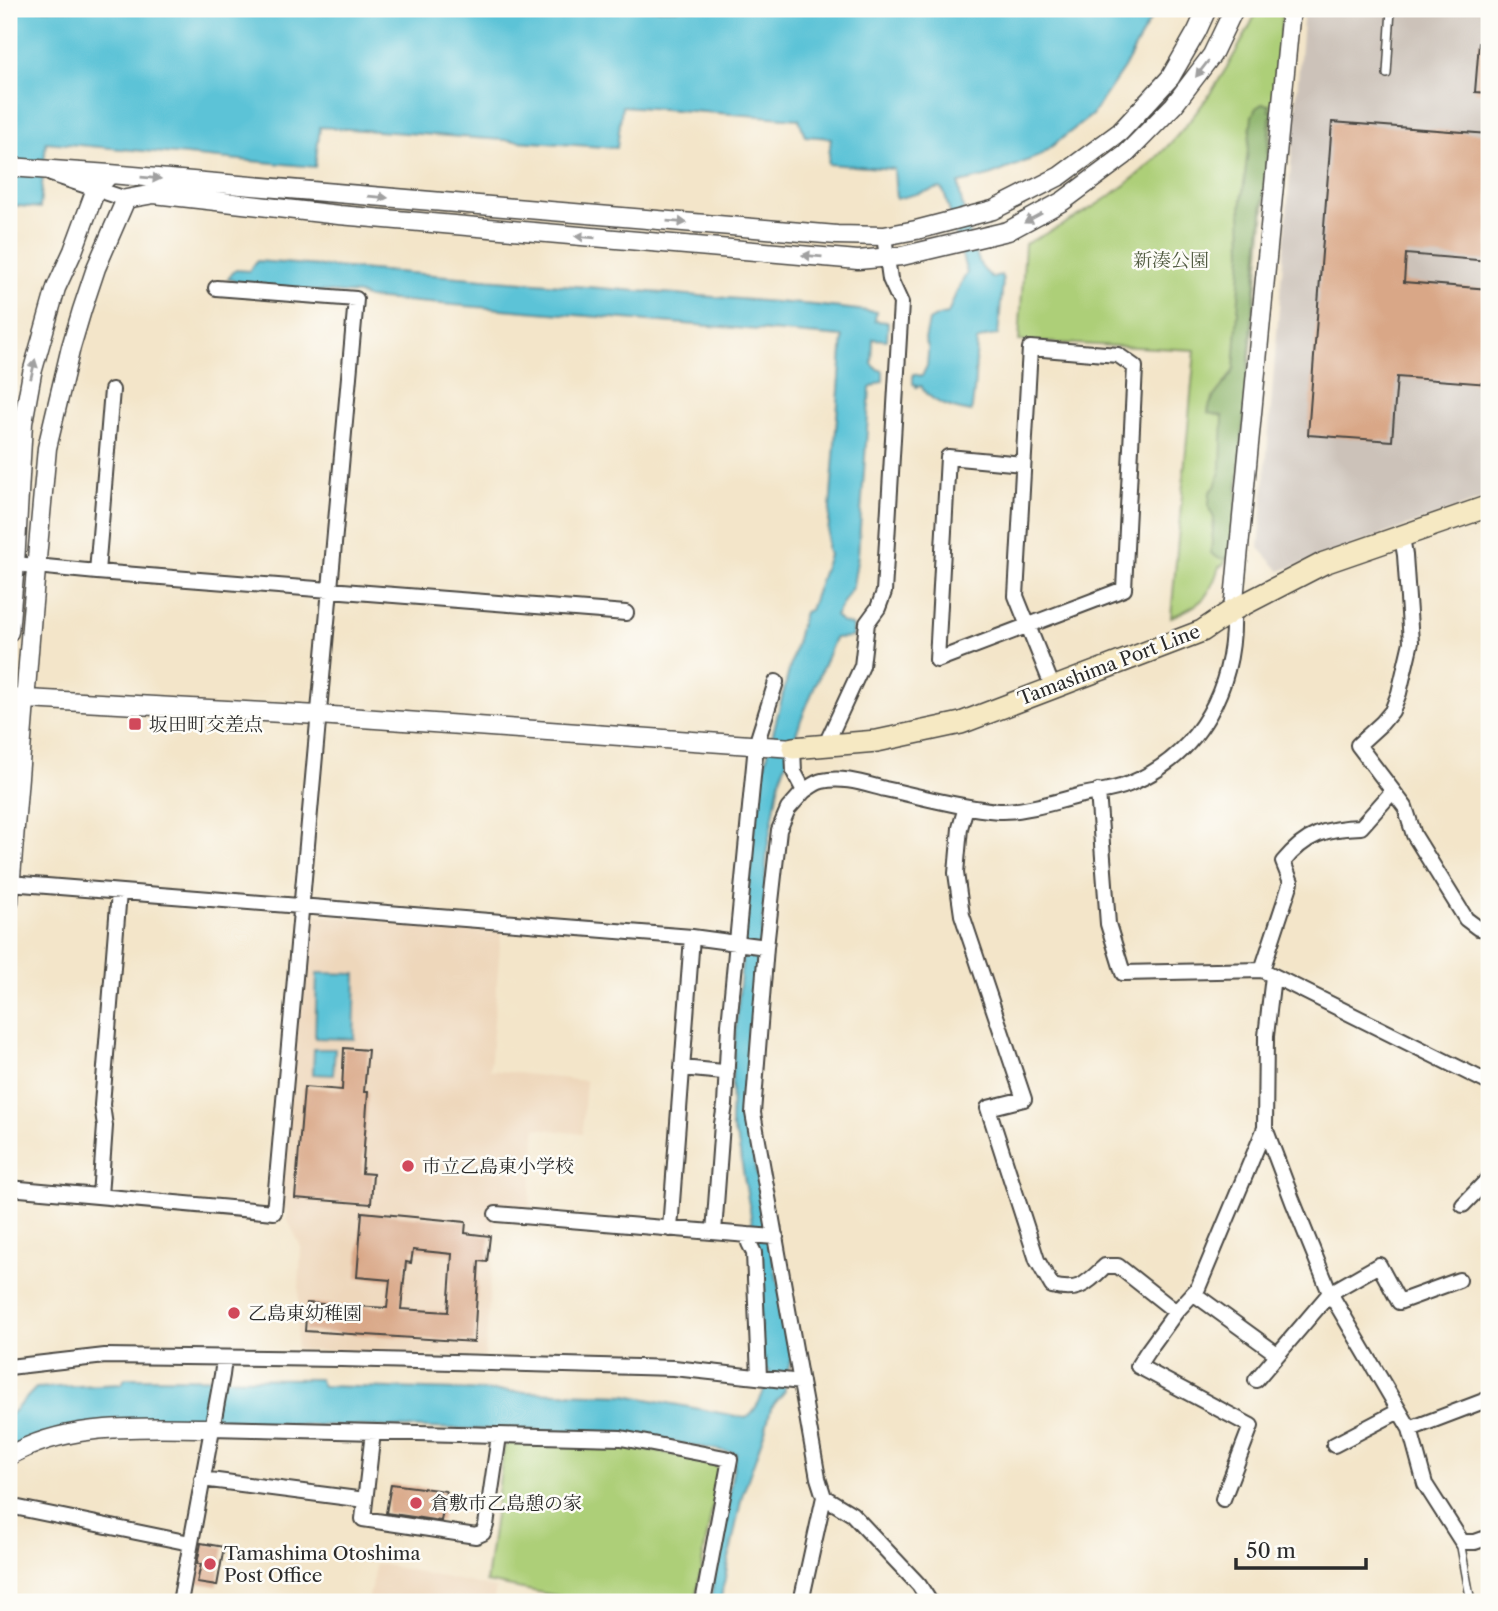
<svg xmlns="http://www.w3.org/2000/svg" width="1498" height="1611" viewBox="0 0 1498 1611" font-family="'Libre Caslon Text','Noto Serif JP',serif">
<rect width="100%" height="100%" fill="#fdfcf7"/>
<filter id="ink" filterUnits="userSpaceOnUse"><feTurbulence type="fractalNoise" baseFrequency=".0143" numOctaves="2"/><feDisplacementMap in="SourceGraphic" scale="14" xChannelSelector="R" yChannelSelector="G"/><feConvolveMatrix kernelMatrix="1 2 1 2 8 2 1 2 1" color-interpolation-filters="sRGB"/></filter>
<filter id="wash" filterUnits="userSpaceOnUse"><feTurbulence type="fractalNoise" baseFrequency=".00686" numOctaves="4" result="noise"/><feDisplacementMap in="SourceGraphic" scale="28" xChannelSelector="R" yChannelSelector="G"/><feGaussianBlur stdDeviation="1.57" result="paint"/><feColorMatrix in="noise" values="0 0 0 0 0 0 0 0 0 0 0 0 0 0 0 0 0 1.4 0 .05"/><feComposite in="paint" operator="in"/></filter>
<g filter="url(#wash)">
<rect width="100%" height="100%" fill="#f3e5c9"/>
<path fill="#eed7bb" d="M305 914 501 931 490 1070 586 1081 582 1134 536 1128 529 1213 496 1210 485 1357 296 1350 301 1247 287 1219 288 1210 282 1209 280 1197Z
M376 1563 496 1588 493 1602H368Z"/>
<path fill="#ccc2b9" d="M1304 9H1489V497L1280 571 1259 548Z"/>
<path fill="#adcf78" stroke="#6c7d52" stroke-width="2" d="M1258 9H1283L1232 551 1223 565 1219 567C1209 599 1201 605 1171 617L1195 350 1019 341 1025 244C1056 229 1086 213 1114 193 1178 148 1225 79 1258 9Z
M510 1442 619 1444 713 1462 719 1471 695 1602H589L486 1582 504 1447Z"/>
<path fill="#8ab268" stroke="#5a6e4a" stroke-width="2" d="M1262 104 1270 105 1269 111 1275 112 1270 118 1232 551 1228 558C1221 559 1217 559 1211 553L1214 518 1209 508V503L1210 492 1215 487 1221 468 1223 416 1208 413C1210 394 1226 386 1234 369L1242 253 1241 208 1252 116 1256 108Z"/>
<path fill="#5bc3d7" stroke="#437781" stroke-width="2" d="M9 9H1156L1124 68 1092 115 1039 156 989 176 959 183C958 195 975 254 981 266 984 271 988 274 993 278L1001 275 1003 280 998 335C990 336 984 336 977 341 975 365 976 389 971 412 953 409 930 403 921 386L916 387V385L913 384V374L922 376 927 366 928 354V347L925 340 929 321 938 316 948 314C953 299 959 286 967 273L944 192 940 188 896 199 894 169 828 164 831 138 805 136 799 119 622 106 617 148 320 127 315 167 46 142 40 208 9 205Z
M257 261 814 305 876 312 875 321 888 322 887 340 873 339 872 364 877 369 883 371V381L870 388 858 555 853 586 835 616 841 622 853 626V637L835 638 802 717 779 782 767 850 762 936 758 953 747 1124 792 1355 788 1370 784 1374 785 1391 771 1408 766 1428 742 1496 720 1602H710L736 1453 620 1433 193 1422 9 1450V1416L36 1388 122 1384 125 1378 319 1379 323 1386 626 1395 746 1418C759 1409 766 1387 770 1372L763 1367 754 1233 738 1142 731 1125 732 1074 755 812 761 780 804 612 810 610 829 555 827 549 843 337 368 298 359 294 239 286 233 280 228 279 235 270 249 271Z
M317 973 356 974 354 1039 315 1038Z
M314 1049H335L333 1075 313 1074Z"/>
<g id="blocks">
<path fill="#d9a787" fill-rule="evenodd" d="M1479 43 1489 44V93L1475 92Z
M1332 122 1489 134V261L1406 254 1404 282 1489 289V384L1397 377 1392 441 1308 435Z
M344 1048 368 1050 364 1092H368L362 1173 373 1174 371 1204 295 1198 304 1087 342 1090Z
M362 1212 466 1222 465 1233 490 1236 487 1262 479 1261 474 1342 305 1331 307 1303 387 1308 390 1280 357 1277ZM413 1250 452 1254 448 1312 401 1309 406 1262 411 1263Z
M391 1484 446 1491 441 1521 386 1513Z
M201 1543 224 1547 217 1586 197 1583 201 1564H197Z"/>
</g>
</g>
<g filter="url(#ink)">
<use href="#blocks" fill-opacity="0" stroke="#494743" stroke-width="2"/>
<g fill="none" stroke-linecap="round" stroke-linejoin="round">
<g stroke="#494743" stroke-width="10">
<path id="service" d="M1387 74 1391 9
M1462 1542 1461 1547 1471 1602"/>
</g>
<g stroke="#494743" stroke-width="18">
<path id="minor" d="M51 174 126 199
M1023 464 948 457 937 660 1124 589 1135 367 1118 355 1030 348 1016 596 1053 688
M1402 537 1405 555 1411 642 1399 693 1392 711 1382 723 1358 745 1405 807 1414 835 1466 919 1478 928 1489 929
M15 564 97 572 626 613
M97 572 112 390
M826 744 862 666 867 623 878 608 884 592 901 303 890 279 884 236
M793 748 794 772 804 791C810 787 816 782 822 781 843 776 865 784 885 789 923 797 961 808 999 811 1023 812 1055 802 1078 796 1094 792 1113 791 1129 784 1201 755 1236 685 1233 610
M1098 791 1108 924 1123 973 1262 970 1489 1083
M966 807 960 828 956 873 962 915 1024 1099 988 1108 1037 1260 1052 1286C1079 1293 1086 1284 1105 1266H1118L1176 1312 1198 1288 1265 1128
M9 883 692 937 766 947
M1262 970 1291 882 1283 862C1306 834 1326 828 1361 827L1393 791
M1273 976 1266 1036 1265 1128 1293 1202 1330 1293 1410 1429 1425 1484 1462 1542H1475L1489 1537
M682 1068 723 1072 727 1071
M9 1188 274 1212 356 299 216 288
M100 1196 105 1126 102 1105 119 892
M1463 1205 1489 1178
M496 1214 748 1235 749 1243 754 1253 759 1377
M670 1229 692 937
M714 1232 722 1124 725 1105 729 1025 756 745 776 682
M748 1235 776 1237
M1193 1293 1277 1354
M1176 1312 1147 1352 1138 1366 1251 1426 1223 1499
M9 1367 105 1356 341 1359 674 1368 801 1382
M1256 1380 1330 1293 1379 1265 1399 1302 1459 1280
M211 1428 621 1438 730 1459 703 1602
M1410 1429 1489 1399
M373 1432 363 1519 476 1536 483 1533 486 1525 499 1436
M1334 1445 1399 1411
M202 1479 365 1500
M824 1497 852 1514 919 1585 930 1602
M9 1506 190 1543
M180 1602 222 1375 224 1359
M801 1602 824 1497 818 1478 753 1113 766 947 779 830 788 809 804 791"/>
</g>
<g stroke="#494743" stroke-width="21">
<path id="tertiary" d="M9 167 110 174
M1233 610 1291 9
M9 632 15 564 23 423 32 373 56 288 73 251 96 189 110 174 837 235 884 236 916 230 993 210 1060 176 1120 132 1170 78 1197 31 1207 9
M9 698 318 715 793 748
M9 902 32 614 47 448 71 347 82 310 96 268 126 199 154 194 339 215 858 260 902 256 1008 231 1063 201 1125 155 1174 105 1212 55 1234 9
M9 1456C70 1421 143 1428 211 1428"/>
</g>
<g stroke="#494743" stroke-width="24">
<path id="secondary" d="M793 748 877 741 961 723 1202 631 1233 610 1324 563 1489 506"/>
</g>
<use href="#service" stroke="#fff" stroke-width="7"/>
<use href="#minor" stroke="#fff" stroke-width="14"/>
<use href="#tertiary" stroke="#fff" stroke-width="18"/>
<use href="#secondary" stroke="#f6e9c3" stroke-width="21"/>
</g>
<defs><path id="oneway-solid" d="M-6-.8H1V-3.2L6.5 0L1 3.2V.8H-6Z" transform="scale(1.75)"/></defs>
<g fill="#a0a0a0">
<use href="#oneway-solid" transform="translate(1202 69) rotate(128)"/>
<use href="#oneway-solid" transform="translate(151 178) rotate(5)"/>
<use href="#oneway-solid" transform="translate(378 197) rotate(5)"/>
<use href="#oneway-solid" transform="translate(1033 218) rotate(151)"/>
<use href="#oneway-solid" transform="translate(677 222) rotate(5)"/>
<use href="#oneway-solid" transform="translate(585 237) rotate(-175)"/>
<use href="#oneway-solid" transform="translate(812 256) rotate(-175)"/>
<use href="#oneway-solid" transform="translate(33 369) rotate(-77)"/>
</g>
</g>
<g fill="#d1495b" stroke="#fdfcf7" stroke-width="2.5">
<rect x="128" y="717" width="14" height="14" rx="3.5"/>
<circle cx="408" cy="1166" r="7"/>
<circle cx="234" cy="1313" r="7"/>
<circle cx="416" cy="1503" r="7"/>
<circle cx="210" cy="1564" r="7"/>
</g>
<g text-anchor="middle" dominant-baseline="central" stroke-width="5" stroke-linejoin="round" paint-order="stroke">
<g font-size="19" fill="#525c42" stroke="#fdfcf7">
<text x="1171" y="260">新湊公園</text>
</g>
<g font-size="19" fill="#2b2b2b" stroke="#fdfcf7">
<text transform="translate(1109 665) rotate(-21)">Tamashima Port Line</text>
</g>
<g font-size="19" fill="#2b2b2b" stroke="#fdfcf7" text-anchor="start">
<text x="149" y="724">坂田町交差点</text>
<text x="422" y="1166">市立乙島東小学校</text>
<text x="248" y="1313">乙島東幼稚園</text>
<text x="430" y="1503">倉敷市乙島憩の家</text>
<text x="224" y="1553">Tamashima Otoshima<tspan x="224" dy="22">Post Office</tspan></text>
</g>
</g>
<rect width="1498" height="1611" fill="none" stroke="#fdfcf7" stroke-width="35"/>
<path d="M1236 1558v10h130v-10" fill="none" stroke="#2b2b2b" stroke-width="3.5"/>
<text x="1246" y="1558" font-size="21" fill="#2b2b2b" stroke="#fdfcf7" stroke-width="5" paint-order="stroke">50 m</text>
</svg>
